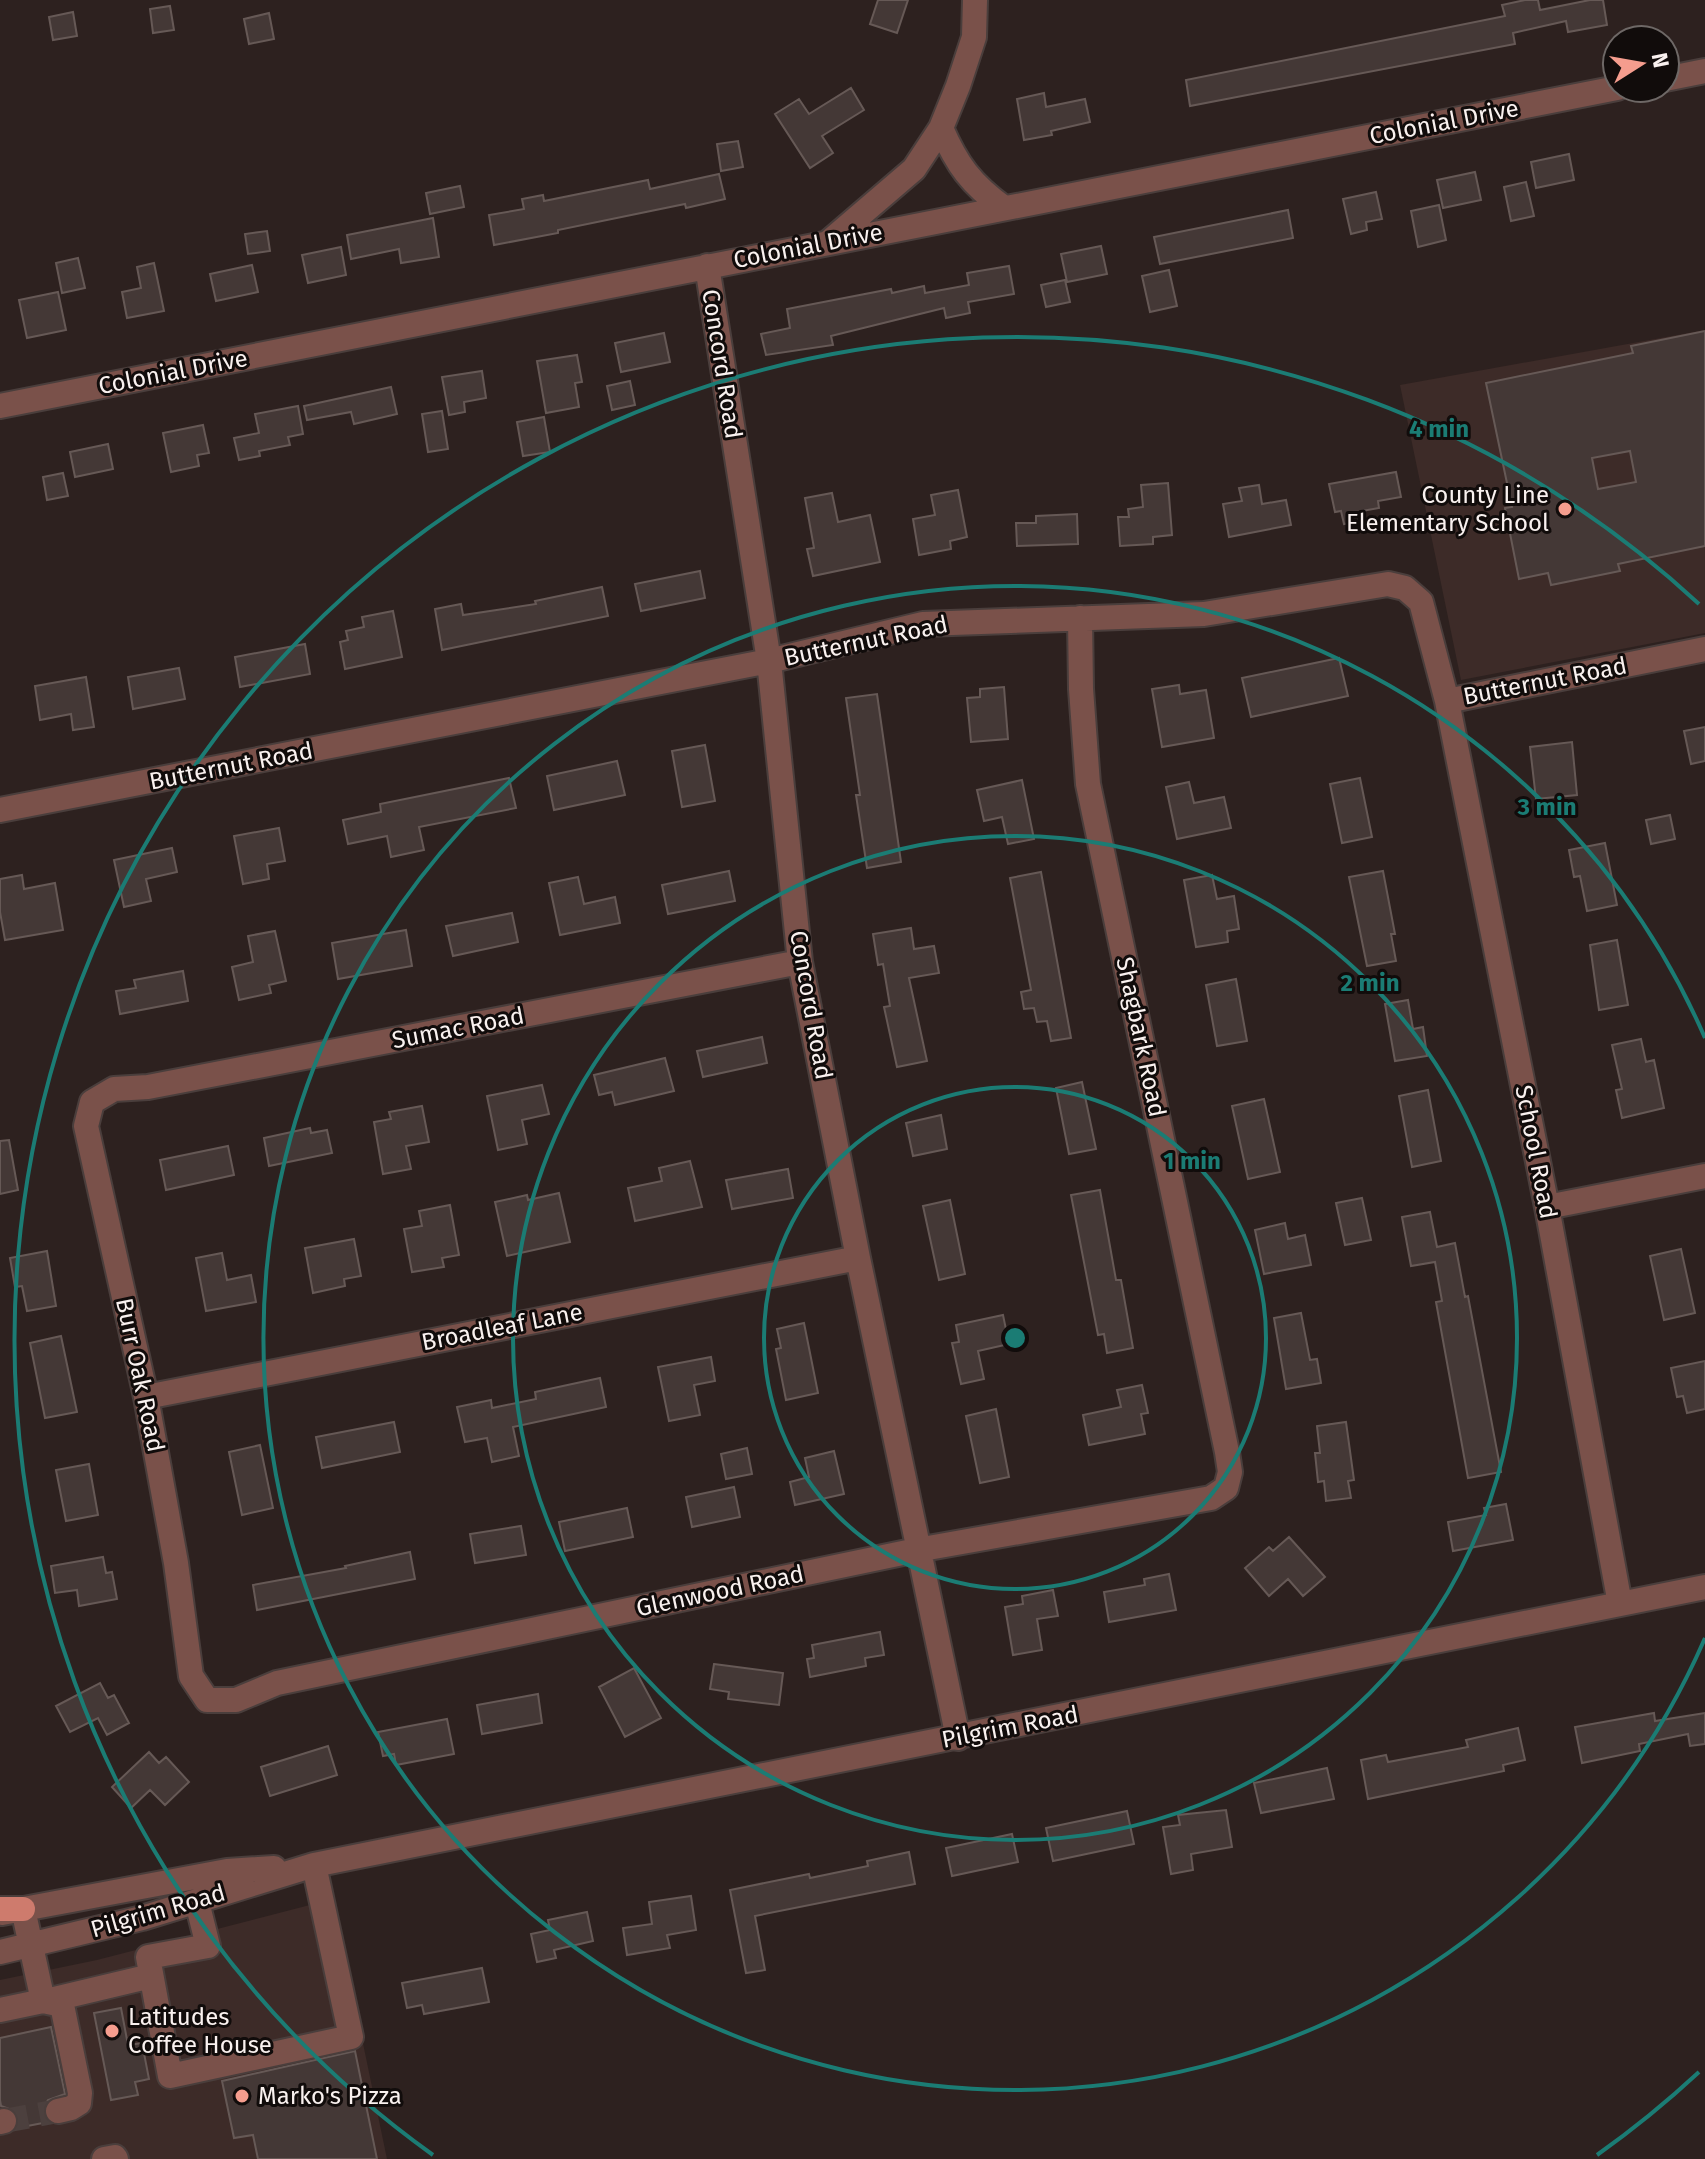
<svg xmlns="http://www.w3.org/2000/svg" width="1705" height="2159" viewBox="0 0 1705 2159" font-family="'Fira Sans',sans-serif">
<rect width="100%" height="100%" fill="#2d211f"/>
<path fill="#3d2b28" d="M1705 330V633L1461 680 1400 385Z
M333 1899 387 2159H0V1980L97 1960Z"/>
<path fill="#443836" stroke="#665956" stroke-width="2" fill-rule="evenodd" d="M878 0H908L897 33 870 24Z
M1525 0H1538L1540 10 1590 0H1603L1607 25 1568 32 1566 21 1513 33 1515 44 1190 106 1186 80 1505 16 1502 5Z
M170 6 174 30 153 33 150 9Z
M73 12 77 36 53 40 49 17Z
M269 13 274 39 249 44 244 19Z
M851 88 864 110 822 136 833 153 810 168 775 114 799 99 809 114Z
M1044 93 1046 107 1085 99 1090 122 1051 131 1052 135 1024 140 1017 99Z
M738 141 743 167 721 171 717 144Z
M1569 154 1574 180 1536 188 1531 162Z
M1475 172 1481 200 1443 208 1437 180Z
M719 174 725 199 686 208 685 204 558 230V233L494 245 489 215 524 209 522 199 543 195 544 201 648 180 650 189Z
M1526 182 1534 216 1511 221 1504 187Z
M460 186 464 207 430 214 426 193Z
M1376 192 1382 219 1366 222 1367 230 1351 234 1343 199Z
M1439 205 1446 240 1418 247 1411 211Z
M1288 210 1293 238 1160 264 1154 237Z
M433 218 439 257 401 263 399 249 351 259 347 235Z
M267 231 270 251 248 254 245 234Z
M1101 246 1107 274 1067 282 1061 254Z
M341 247 346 275 308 283 302 255Z
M78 258 85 288 62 293 56 263Z
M154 263 164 311 127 318 122 292 141 288 137 267Z
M252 265 258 292 216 301 210 274Z
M1009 266 1014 294 968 302 970 313 946 318 944 308 831 336 833 345 766 355 761 334 790 328 787 309 891 289 892 293 924 286 925 293 969 285 967 273Z
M1169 270 1177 306 1150 312 1142 276Z
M1065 280 1070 302 1046 307 1041 285Z
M58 292 66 330 27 338 19 300Z
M1705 331V546L1618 564 1620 571 1551 585 1548 573 1519 579 1505 508 1512 507 1486 383 1633 353 1631 346ZM1630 451 1636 482 1598 489 1592 458Z
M664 333 670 362 621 372 615 343Z
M577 355 582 382 575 383 579 407 546 413 537 361Z
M482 371 486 398 464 402 465 412 449 415 442 377Z
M630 381 635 405 612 410 607 386Z
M391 387 397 414 354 424 351 412 307 420 304 406Z
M298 406 303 434 288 437 290 445 259 451 260 456 239 460 234 438 259 433 255 414Z
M442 411 448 449 428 452 422 414Z
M544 417 550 452 523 456 517 422Z
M203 425 209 453 197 455 199 466 171 472 163 433Z
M108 444 113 469 75 477 70 452Z
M1396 472 1401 497 1378 501 1379 508 1362 511 1364 521 1344 524 1341 511 1335 512 1329 484Z
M63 473 68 496 47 500 43 477Z
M1168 483 1172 535 1153 537V544L1120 546 1118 517H1129L1128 509 1143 507 1141 485Z
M1259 485 1262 504 1286 500 1291 525 1229 537 1223 504 1242 501 1239 488Z
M958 490 967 537 950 541 951 549 919 555 913 519 935 515 931 495Z
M832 493 838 522 870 515 880 562 813 576 807 549 814 548 805 498Z
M1077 514 1078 544 1017 546 1016 523H1036V516Z
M700 571 705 598 641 611 635 584Z
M602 587 608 616 442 650 435 609 461 604 463 615 536 604 535 601Z
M393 611 402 657 345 669 340 642 348 640 346 631 364 627 362 617Z
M305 644 310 674 240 687 235 657Z
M1339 658 1348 696 1251 717 1242 678Z
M179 668 185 699 133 709 128 677Z
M86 677 94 727 73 730 71 714 40 720 35 686Z
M1179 685 1180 694 1206 690 1214 738 1162 747 1152 689Z
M1004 687 1008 739 971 742 967 698 980 697V689Z
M877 694 901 862 867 868 856 795H860L846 698Z
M1705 727V761L1691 764 1684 731Z
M1572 742 1577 795 1536 799 1530 747Z
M705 745 715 801 682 807 672 751Z
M617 761 625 795 554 810 547 776Z
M509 778 516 808 419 827 424 850 391 857 387 836 348 844 343 820 381 812 380 804Z
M1360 778 1372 837 1342 843 1330 784Z
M1022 780 1034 839 1008 844 1002 817 984 821 977 790Z
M1189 782 1194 803 1224 797 1231 828 1177 839 1166 787Z
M1670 815 1675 839 1651 844 1646 820Z
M279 828 285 861 267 864 269 879 243 884 234 836Z
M1605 843 1617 905 1587 911 1580 876 1574 877 1569 850Z
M172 848 177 872 146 879 151 901 124 907 114 860Z
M729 871 735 901 668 914 662 885Z
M1383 871 1395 934H1391L1396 961 1367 966 1349 877Z
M1041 872 1071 1038 1051 1041 1047 1021 1037 1022 1034 1008 1024 1009 1021 992 1031 990 1010 878Z
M22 875 24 889 55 883 63 930 5 940 0 912V879Z
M1212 875 1217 899 1234 896 1239 929 1227 931 1228 942 1196 947 1184 880Z
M578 877 584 904 615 897 620 923 560 935 549 883Z
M512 913 518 942 453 956 446 926Z
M911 928 914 949 934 946 939 973 909 978 927 1061 897 1067 884 1007 890 1006 883 964 878 965 873 934Z
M406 930 412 966 338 979 332 943Z
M275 931 286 981 269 985 271 993 239 1000 232 967 253 962 248 936Z
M1617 940 1628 1005 1599 1010 1590 945Z
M183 971 188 1001 120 1014 116 991 136 988 134 980Z
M1236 979 1247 1041 1217 1046 1206 985Z
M1408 1000 1413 1029 1423 1027 1427 1056 1395 1061 1385 1004Z
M762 1037 767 1063 703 1077 697 1051Z
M1641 1039 1646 1062 1654 1060 1664 1108 1622 1118 1616 1090 1622 1089 1612 1045Z
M665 1058 674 1091 615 1105 612 1092 599 1095 594 1075Z
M1082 1082 1096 1149 1069 1154 1056 1088Z
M542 1085 549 1114 522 1120 527 1144 498 1150 487 1096Z
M1428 1090 1441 1161 1412 1167 1399 1096Z
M1264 1099 1280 1172 1248 1179 1232 1106Z
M422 1106 429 1142 406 1146 411 1169 383 1174 374 1122 391 1119 389 1112Z
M941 1115 947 1149 913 1156 906 1123Z
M310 1128 311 1133 327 1130 332 1153 269 1166 264 1138Z
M9 1140 18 1190 0 1194V1141Z
M228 1146 234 1175 166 1190 160 1160Z
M690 1161 702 1207 635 1221 628 1188 662 1181 659 1168Z
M788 1169 793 1198 732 1209 726 1180Z
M1100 1190 1116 1280H1121L1133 1348 1107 1353 1104 1334 1098 1335 1071 1195Z
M559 1193 570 1242 507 1256 495 1202 527 1195 528 1200Z
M1362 1198 1371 1240 1345 1245 1336 1203Z
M950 1200 965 1274 939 1280 923 1206Z
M450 1205 459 1255 442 1258 444 1267 412 1272 404 1229 422 1226 419 1211Z
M1430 1212 1437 1247 1455 1243 1465 1297 1468 1296 1501 1472 1468 1478 1436 1302 1442 1301 1435 1262 1411 1266 1402 1217Z
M1285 1223 1288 1239 1305 1235 1311 1265 1264 1274 1255 1230Z
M354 1239 361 1276 344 1279 345 1286 313 1293 305 1248Z
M1681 1249 1695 1313 1664 1320 1650 1256Z
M47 1251 56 1306 27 1311 22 1286 15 1287 10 1258Z
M222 1253 227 1280 251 1275 256 1302 206 1311 196 1258Z
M1301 1313 1310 1360 1317 1359 1321 1383 1286 1389 1274 1318Z
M1003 1315 1009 1344 978 1351 984 1379 961 1384 952 1343 959 1342 956 1325Z
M804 1323 818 1393 786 1400 776 1349 781 1348 777 1329Z
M61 1336 77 1412 45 1418 30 1343Z
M711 1357 715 1381 694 1385 700 1415 669 1421 658 1367Z
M1705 1361V1409L1687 1413 1683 1396 1677 1397 1671 1368Z
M600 1378 606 1407 513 1427 519 1456 492 1462 487 1438 465 1442 457 1407 491 1400 492 1408 536 1399 535 1392Z
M1142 1385 1148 1413 1141 1414 1145 1434 1089 1445 1083 1415 1121 1407 1117 1390Z
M996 1409 1009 1477 980 1483 966 1416Z
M394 1422 400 1452 322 1468 316 1437Z
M1346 1422 1354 1480 1348 1481 1351 1498 1326 1501 1324 1481 1318 1482 1315 1453H1320L1317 1426Z
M260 1445 273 1508 242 1515 229 1452Z
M747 1448 752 1474 726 1479 721 1454Z
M834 1451 844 1494 795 1505 790 1482 809 1477 805 1458Z
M89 1464 98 1515 66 1521 56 1470Z
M734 1487 740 1517 692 1527 686 1497Z
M1506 1504 1513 1540 1453 1551 1448 1522 1486 1515 1484 1508Z
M627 1508 633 1537 565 1551 559 1522Z
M521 1526 526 1555 475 1563 470 1534Z
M1289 1537 1325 1577 1303 1596 1288 1579 1269 1596 1245 1568 1269 1547 1273 1551Z
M410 1552 415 1579 257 1610 253 1585 346 1568 345 1566Z
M103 1557 106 1573 112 1572 117 1599 79 1606 77 1590 55 1593 51 1566Z
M1169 1574 1176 1610 1109 1622 1104 1592 1145 1585 1144 1579Z
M1053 1590 1058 1616 1037 1619 1042 1650 1013 1655 1005 1607 1023 1604 1022 1596Z
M880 1632 884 1655 865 1658 866 1666 810 1677 807 1659 814 1658 812 1645Z
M714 1664 783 1673 779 1705 728 1699 729 1692 710 1689Z
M634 1668 661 1718 625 1737 599 1687Z
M100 1683 108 1698 114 1695 129 1723 107 1735 98 1718 70 1732 56 1706Z
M538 1694 542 1723 482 1734 477 1705Z
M1654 1713 1655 1721 1705 1713V1744L1690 1746 1688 1734 1639 1744 1640 1751 1582 1763 1575 1727Z
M447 1719 454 1754 396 1765 394 1754 383 1756 378 1732Z
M1518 1728 1525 1760 1503 1765 1504 1771 1368 1799 1361 1760 1386 1755 1388 1762 1468 1747 1466 1740Z
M328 1746 337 1775 270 1796 261 1767Z
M149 1752 159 1763 166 1757 189 1782 165 1805 150 1790 131 1808 112 1787Z
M1327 1768 1334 1799 1261 1813 1254 1783Z
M1226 1810 1232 1847 1191 1854 1193 1870 1171 1874 1163 1827 1180 1825 1178 1815Z
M1127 1811 1134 1844 1053 1861 1046 1828Z
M1012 1834 1018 1862 952 1876 946 1848Z
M909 1852 915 1884 755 1916 765 1970 746 1973 730 1890 809 1874 810 1878 868 1866 867 1861Z
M691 1896 696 1930 667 1935 670 1948 627 1955 623 1928 652 1924 649 1902Z
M587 1912 593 1941 554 1950 556 1958 537 1962 531 1934 550 1930 548 1920Z
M482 1968 489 2002 424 2014 422 2005 407 2008 402 1983Z
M121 2008 128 2045 142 2043 149 2079 135 2082 138 2095 111 2100 94 2013Z
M51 2027 65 2094 48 2100 44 2106 43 2114 48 2122 17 2128 19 2118 15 2111 1 2106 0 2100V2038Z
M355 2051 377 2159H258L253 2135 234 2138 222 2081Z"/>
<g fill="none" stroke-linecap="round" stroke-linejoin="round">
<path stroke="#4c403e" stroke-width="24" stroke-dasharray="24 12" stroke-linecap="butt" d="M4 2121 58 2111"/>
<g stroke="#4a3e3c" stroke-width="28">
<path id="minor" d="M1665 79 1705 71
M941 128C957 165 971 184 1004 208
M830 241 914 169 941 128 958 86 974 37 975 0
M707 266 769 661 800 962 858 1258 958 1738
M0 406 1617 88
M1447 701 1705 649
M0 810 769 661 923 624 1204 614 1388 584 1405 588 1421 602 1447 701 1547 1207 1620 1604
M800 962 148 1087 114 1089 92 1102 86 1126 146 1397 176 1563 191 1676 207 1700H236L277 1683 917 1550 1211 1498 1226 1488 1230 1472 1227 1452 1088 784 1081 689 1080 618
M1547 1207 1705 1176
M146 1397 858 1258
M197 1902 208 1946 148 1957 170 2076 351 2037 314 1865
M2 1913 227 1871 274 1868
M0 1952 142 1918 314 1865 1705 1587
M43 2001 62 2005 80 2093 79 2103 71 2108 58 2111
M46 2001 151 1976
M0 2010 43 2001 23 1909
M0 2122 4 2121
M104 2159 115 2157 116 2159"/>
</g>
<g stroke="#4a3e3c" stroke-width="28">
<path id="major" d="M0 1909H23"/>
</g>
<use href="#minor" stroke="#7a514a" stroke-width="24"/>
<use href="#major" stroke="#ce7b6d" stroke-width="24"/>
</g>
<g fill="none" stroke="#1b7c74" stroke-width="4">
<circle cx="1015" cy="1338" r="251"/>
<circle cx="1015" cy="1338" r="502"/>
<path d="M1705 1638A752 752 0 1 1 1705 1038"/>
<path d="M1699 2072A1003 1003 0 0 1 1597 2155M433 2155A1003 1003 0 1 1 1699 604"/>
</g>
<g fill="#f59d8e" stroke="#110c0b" stroke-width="3">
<circle cx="1565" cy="509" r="8"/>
<circle cx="112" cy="2031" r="8"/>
<circle cx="242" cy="2096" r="8"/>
</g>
<g text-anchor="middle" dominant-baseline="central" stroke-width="6" stroke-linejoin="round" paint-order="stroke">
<g font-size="24" fill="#f9f1ef" stroke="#110c0b">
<text transform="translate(1444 122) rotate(-11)">Colonial Drive</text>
<text transform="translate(808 246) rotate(-11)">Colonial Drive</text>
<text transform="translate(722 364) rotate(81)">Concord Road</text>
<text transform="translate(173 372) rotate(-11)">Colonial Drive</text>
<text transform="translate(866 641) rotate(-12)">Butternut Road</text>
<text transform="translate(1545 681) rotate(-11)">Butternut Road</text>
<text transform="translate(231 766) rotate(-11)">Butternut Road</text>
<text transform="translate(811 1005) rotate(80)">Concord Road</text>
<text transform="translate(458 1028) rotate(-11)">Sumac Road</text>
<text transform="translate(1141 1037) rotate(78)">Shagbark Road</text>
<text transform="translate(1536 1152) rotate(79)">School Road</text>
<text transform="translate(502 1327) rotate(-11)">Broadleaf Lane</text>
<text transform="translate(140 1375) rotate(78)">Burr Oak Road</text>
<text transform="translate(720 1591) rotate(-12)">Glenwood Road</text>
<text transform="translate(1010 1727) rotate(-11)">Pilgrim Road</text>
<text transform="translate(158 1911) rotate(-16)">Pilgrim Road</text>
</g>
<g font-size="24" fill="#f9f1ef" stroke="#110c0b" text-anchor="start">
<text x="1549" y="495" text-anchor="end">County Line<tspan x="1549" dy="28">Elementary School</tspan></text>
<text x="128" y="2017">Latitudes<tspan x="128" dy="28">Coffee House</tspan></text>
<text x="258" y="2096">Marko's Pizza</text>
</g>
</g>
<circle cx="1015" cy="1338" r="12" fill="#1b7c74" stroke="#110c0b" stroke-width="4"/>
<g font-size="24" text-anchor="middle" font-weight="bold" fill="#1b7c74" stroke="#110c0b" stroke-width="6" stroke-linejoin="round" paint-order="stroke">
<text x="1439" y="437">4 min</text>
<text x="1547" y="815">3 min</text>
<text x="1370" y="991">2 min</text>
<text x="1192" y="1169">1 min</text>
</g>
<g transform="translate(1641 64) rotate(79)"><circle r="38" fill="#110c0b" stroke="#6e6866" stroke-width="2"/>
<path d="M0-6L14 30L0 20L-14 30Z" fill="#f59d8e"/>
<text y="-12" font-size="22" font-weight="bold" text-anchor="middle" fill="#f9f1ef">N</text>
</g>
</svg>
